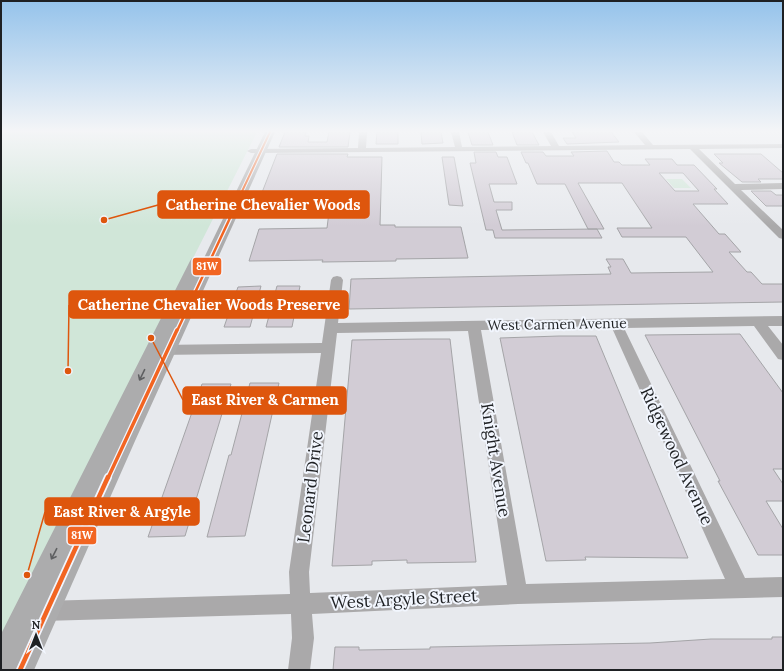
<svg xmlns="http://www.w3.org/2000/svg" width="784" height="671" viewBox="0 0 784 671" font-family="Lora,serif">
<rect width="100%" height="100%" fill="#e7e9ed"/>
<path fill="#d0e6d8" d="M1 132H257L1 637Z
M666 179H682L691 188H674Z"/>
<path fill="#d2ccd5" stroke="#a4a4a7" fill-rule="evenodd" d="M285 132H306L305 136H309L308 142H327L329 132H350L348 147H279Z
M377 132H398V144H376Z
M421 132H441L443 143 422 144Z
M468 132H488L493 145H472Z
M512 132H532L539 145H517Z
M572 132H611L619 142 567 144 563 138H576Z
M607 151 614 162H619L622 165H650L645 159H672L677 165H694L717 189H714L728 204H693L719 234H725L741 252H729L747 272H751L762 284H783V302L349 309 351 279 611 274 608 267H611L606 259H623L631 273 713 272 686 237H622L617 228H652L622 183H578L604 229H588L565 184H537L528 163H526L521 152H543L546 156H574L571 152ZM659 173H683L699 191H675Z
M474 152H496L498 157H507L517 184H489L494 202H512V210H496L502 230 597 229 602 238H495L493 230H486L470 163H476Z
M277 154H348L347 157H382L380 225H395V227H461L468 258 396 259V261L322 262 323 260 249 261 259 229 327 228 329 212 254 213Z
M714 154H761L783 173V179H758L761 182H742L719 163H723Z
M442 157H454L463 206 449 205Z
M751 191H771L776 195H783V206H766Z
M261 286 250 327H224L238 287Z
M277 286H300L292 327H266Z
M740 334 783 393V469H773L783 484V501H766L783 529V555H758L718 481H720L645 335Z
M559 336H596L688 558 585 557 586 560 546 561 500 338Z
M423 339H450L476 562 407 563V560L372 561V565L332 566 352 340Z
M250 383H279L245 536 207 537 229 455H231Z
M202 384H231L185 536 148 537Z
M772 637H783V670H333L335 647H359V650L430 649V647L650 643 711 639H772Z"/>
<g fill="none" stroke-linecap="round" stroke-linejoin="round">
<path fill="#aaa9aa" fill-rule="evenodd" d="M359 132H367L366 148 455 147 451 132H459L462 147 551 146 543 132H551L559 146 645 145 634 132H642L653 145 783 144V148L699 149 735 184 783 183V189L741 190 783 230V239L779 238 690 149 251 153 247 151 251 149 358 148Z
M337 276 341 277 343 280 338 323 783 316V326H768L783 345V360L778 359 754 326 624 328 745 578 783 577V597L518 604 312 614 314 638 310 670H288L292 638 291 614 43 621 36 618 33 611 36 604 43 601 290 594 289 572 321 353 158 355 153 354 151 350 153 346 158 345 322 343 331 280 333 277ZM612 328 725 579 526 584 481 330ZM468 331 507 585 310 593 309 572 337 333Z"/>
<path fill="#acacad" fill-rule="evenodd" d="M265 132H275L135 441 34 670H1V634L190 261 192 258 197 257 203 260Z"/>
<g stroke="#f2f6fe" stroke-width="4">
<path id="bus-1-far3" d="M229 219 270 132"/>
</g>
<g stroke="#f2f6fe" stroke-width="5">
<path id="bus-1-far2" d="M177 331 230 218"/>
</g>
<g stroke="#f2f6fe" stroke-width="6">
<path id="bus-1-far1" d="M108 478 177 330"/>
</g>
<g stroke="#f2f6fe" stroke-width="8">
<path id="bus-1" d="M20 670 108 477"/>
</g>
<use href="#bus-1-far3" stroke="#f26522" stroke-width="2"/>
<use href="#bus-1-far2" stroke="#f26522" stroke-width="2.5"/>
<use href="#bus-1-far1" stroke="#f26522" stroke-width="3.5"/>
<use href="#bus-1" stroke="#f26522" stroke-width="4.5"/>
</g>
<defs><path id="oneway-shaft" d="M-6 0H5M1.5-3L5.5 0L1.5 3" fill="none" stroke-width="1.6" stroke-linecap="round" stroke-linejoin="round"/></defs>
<g stroke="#5e5f61">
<use href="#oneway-shaft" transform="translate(142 375) rotate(116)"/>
<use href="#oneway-shaft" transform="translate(54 554) rotate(117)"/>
</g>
<linearGradient id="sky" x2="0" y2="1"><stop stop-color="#95c3eb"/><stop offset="0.58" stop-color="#f4f5f7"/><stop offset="1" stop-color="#f4f5f7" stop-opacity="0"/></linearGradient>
<rect width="784" height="226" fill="url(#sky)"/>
<g text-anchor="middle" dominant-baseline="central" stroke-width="4" stroke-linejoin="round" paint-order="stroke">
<g font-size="14" fill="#1e2023" stroke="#f2f6fe">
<text transform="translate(557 324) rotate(-1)">West Carmen Avenue</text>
</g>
<g font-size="17" fill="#1e2023" stroke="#f2f6fe">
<text transform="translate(677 456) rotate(65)">Ridgewood Avenue</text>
<text transform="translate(496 460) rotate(81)">Knight Avenue</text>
<text transform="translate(310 487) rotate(-83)">Leonard Drive</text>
<text transform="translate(404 599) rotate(-3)">West Argyle Street</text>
</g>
</g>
<path fill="none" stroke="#de560d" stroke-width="1.5" d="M104 220L158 205M68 371L69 305M151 338L183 400M27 575L45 512"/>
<g fill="#de560d" stroke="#f2f6fe" stroke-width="1.5">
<circle cx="104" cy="220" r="4"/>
<circle cx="68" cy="371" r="4"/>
<circle cx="151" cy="338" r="4"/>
<circle cx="27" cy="575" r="4"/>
</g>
<g fill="#de560d" stroke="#de560d" stroke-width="1.5">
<rect x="158" y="191" width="211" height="27" rx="4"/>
<rect x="69" y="291" width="279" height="27" rx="4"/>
<rect x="183" y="387" width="163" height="27" rx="4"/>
<rect x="45" y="498" width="154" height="27" rx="4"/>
</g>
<g font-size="15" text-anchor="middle" font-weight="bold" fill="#fff">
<text x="263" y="210">Catherine Chevalier Woods</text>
<text x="209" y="310">Catherine Chevalier Woods Preserve</text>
<text x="265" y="405">East River &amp; Carmen</text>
<text x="122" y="517">East River &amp; Argyle</text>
</g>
<g stroke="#f2f6fe" stroke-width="1.5">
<rect x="192" y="257" width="30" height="19" rx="4" fill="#f26522"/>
<rect x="67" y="526" width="30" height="19" rx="4" fill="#f26522"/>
</g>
<g font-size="11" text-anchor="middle" font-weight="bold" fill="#fff">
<text x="207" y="270">81W</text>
<text x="82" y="539">81W</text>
</g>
<rect width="784" height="671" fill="none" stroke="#1e2023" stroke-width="4"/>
<g transform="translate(36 635)" stroke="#f2f6fe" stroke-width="3" paint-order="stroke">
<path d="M0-3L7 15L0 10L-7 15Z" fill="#1e2023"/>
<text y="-6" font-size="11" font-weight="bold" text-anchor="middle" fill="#1e2023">N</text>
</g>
</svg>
